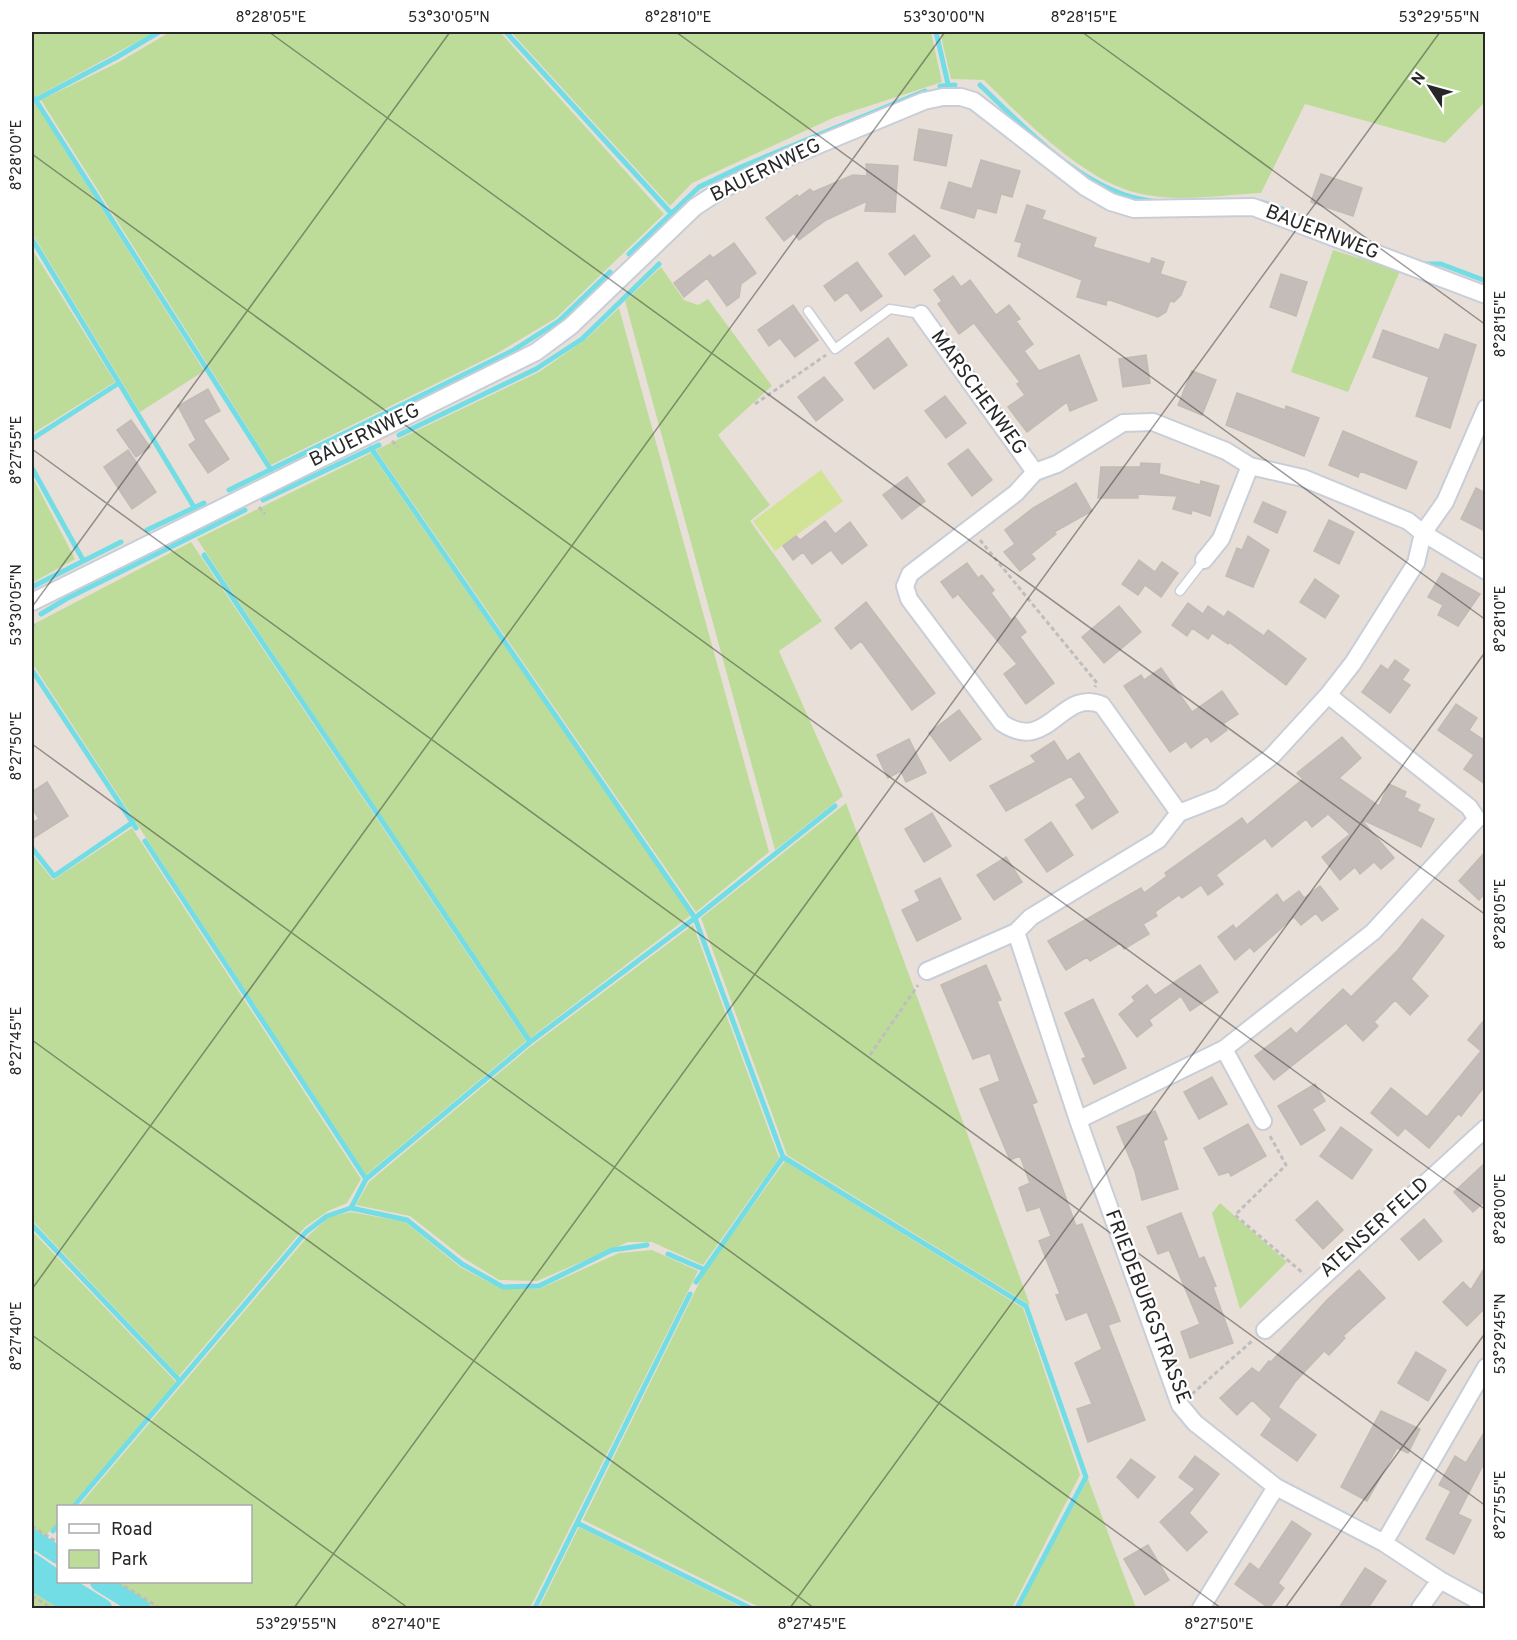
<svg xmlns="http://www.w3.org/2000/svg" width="1517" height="1640" viewBox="0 0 1517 1640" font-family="Overpass,sans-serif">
<rect width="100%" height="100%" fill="#e9dfd9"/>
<path fill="#bddc99" d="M32 32H155L32 99Z
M170 32H500L664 214 556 318 496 354 271 465 41 100 119 62Z
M511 32H931L942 82 835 117 692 183 670 206Z
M940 32H1485V102L1445 143 1305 104 1261 193C1221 195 1176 203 1137 193 1083 180 1023 119 984 80L951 79Z
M35 103 204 371 140 412 32 233V105Z
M32 249 115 382 32 434Z
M1333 250 1400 271 1348 392 1291 372Z
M661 267 684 300 698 305 708 299 772 386 718 435 770 505 750 521 822 621 779 651 843 796 775 850 625 301Z
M619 308 769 852 696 912 376 450 539 372 586 339Z
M371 453 691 915 529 1039 197 539Z
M32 476 75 559 32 583Z
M191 542 526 1041 366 1175 32 663V625Z
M846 803 1030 1305 787 1155 701 918Z
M132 828 361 1179 347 1203 328 1211 305 1227 179 1376 32 1220V854L53 880Z
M693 925 779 1158 703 1265 652 1242H628L537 1281 499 1280 462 1257 410 1216 356 1205 369 1182 530 1047Z
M785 1161 1023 1308 1080 1475 1012 1608H761L583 1520 705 1271Z
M1220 1203 1287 1262 1240 1309 1212 1213Z
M351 1212 405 1222 460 1267 500 1288 539 1289 619 1253 652 1250 698 1271 530 1608H141L99 1582H250V1506H79L309 1235 329 1217Z
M32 1231 176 1382 71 1506H58V1521L40 1543 32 1538Z
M1088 1479 1136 1608H1019Z
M579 1527 743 1608H539Z
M32 1581 75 1608H32Z"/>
<path fill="#d1e395" d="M821 470 843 501 775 551 753 521Z"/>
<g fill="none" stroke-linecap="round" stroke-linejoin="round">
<path stroke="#72dde4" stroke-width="5" d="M506 32 671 213
M936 32 948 84
M980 85C1025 128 1087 195 1152 201
M940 86 955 85
M35 99 271 470
M32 102 117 57 159 32
M1262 202 1282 209
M32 239 194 507
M629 254 699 187 741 167 925 91
M1421 264H1441L1486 281
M399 435 536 369 582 339 659 264
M32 439 119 383
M371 448 695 918 783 1157 696 1282
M32 468 83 560
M229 490 512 351 559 321 610 272
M263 500 379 445
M147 530 204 503
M204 555 530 1042
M32 587 121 542
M41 614 66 599 245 510
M32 670 136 828
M145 841 366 1179
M32 848 54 876 133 822
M783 1157 1026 1306 1086 1477 1017 1608
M351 1208 366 1179 530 1042 695 918 835 806
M32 1225 180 1381
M668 1254 703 1269
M74 1506 306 1232 327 1216 351 1208 407 1220 462 1264 503 1287 539 1286 612 1250 647 1245
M577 1523 750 1608
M53 1531 58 1525
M535 1608 690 1294"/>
<path stroke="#72dde4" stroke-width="18" d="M32 1538 58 1555
M32 1562 58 1580
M32 1581 75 1608
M61 1582 103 1608
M99 1582 141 1608"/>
</g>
<path fill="#c4bcb9" stroke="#c3bab3" stroke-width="1.5" d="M919 129 952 135 946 166 914 160Z
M981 160 1020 171 1012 197 1001 194 996 213 977 208 974 218 941 208 949 182 972 189Z
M866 164 898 166 895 212 865 211 867 201 826 220 799 240 794 233 784 241 766 218 797 195 799 197 810 189 813 192 853 175 867 176Z
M1321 174 1362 188 1353 216 1311 202Z
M1027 205 1045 211 1042 219 1096 238 1093 247 1150 264 1152 258 1164 262 1160 274 1186 282 1181 295 1174 302 1170 301 1166 312 1158 317 1107 299 1106 305 1077 297 1082 280 1018 256 1022 243 1015 241Z
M914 235 930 256 905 275 889 254Z
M734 243 756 273 741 284 739 297 727 306 707 278 684 297 674 283 710 255 713 258Z
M857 262 882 296 861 311 847 292 835 301 824 286Z
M1281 274 1307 282 1296 316 1270 307Z
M953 276 961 287 970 280 996 315 1009 305 1020 319 1016 321 1033 344 1024 351 1039 371 1079 355 1097 400 1070 411 1067 402 1027 432 1008 407 1025 395 1017 384 1020 382 974 323 959 334 938 304 942 301 934 290Z
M793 305 818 340 795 357 780 338 769 346 758 330Z
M1383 330 1439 350 1445 334 1476 345 1450 428 1416 416 1429 377 1373 357Z
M888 338 907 365 874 389 855 363Z
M1146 355 1150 383 1123 387 1119 359Z
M1192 371 1216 380 1202 415 1178 405Z
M824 377 843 400 816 421 798 397Z
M208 389 220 411 203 420 229 459 208 473 189 445 196 440 178 406Z
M1237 393 1285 410 1286 406 1319 418 1304 456 1226 425Z
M945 396 966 423 946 438 925 411Z
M131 420 150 447 136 457 117 430Z
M1343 431 1417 462 1406 489 1360 471 1358 477 1329 465Z
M968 449 992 480 972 496 948 464Z
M128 450 156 492 132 509 104 467Z
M1141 463 1160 464 1159 474 1200 485 1201 481 1219 486 1210 516 1192 510 1191 514 1173 509 1177 496 1138 494V498H1098L1101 467H1140Z
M907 477 925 501 902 519 883 495Z
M1076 483 1092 511 1054 532 1056 534 1031 554 1035 559 1020 571 1004 552 1015 544 1005 530 1033 508Z
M1476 488 1485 493V531L1461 519Z
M1263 502 1286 512 1277 533 1254 522Z
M1329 520 1354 532 1339 564 1314 551Z
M825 521 835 534 850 522 867 545 842 564 831 550 812 564 803 552 793 560 783 546 796 536 800 540Z
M1248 536 1269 550 1253 587 1226 576 1237 548 1242 550Z
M1139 560 1155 572 1162 562 1178 573 1161 597 1145 585 1138 595 1122 584Z
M967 563 978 578 982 575 994 590 991 593 1011 620 1015 617 1026 632 1020 637 1054 683 1026 704 1004 674 1017 664 958 594 953 598 941 582Z
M1442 573 1480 594 1458 626 1438 615 1443 605 1428 597Z
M1315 579 1339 596 1325 618 1300 602Z
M866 602 935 693 912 710 861 641 851 649 835 628Z
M1188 603 1203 614 1208 606 1224 617 1228 611 1264 636 1268 630 1306 659 1286 685 1229 642 1228 644 1212 633 1208 639 1192 628 1187 636 1172 625Z
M1119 606 1141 632 1104 663 1082 637Z
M1395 660 1409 670 1402 680 1410 685 1390 713 1362 692 1381 665 1388 670Z
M1161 668 1192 712 1222 691 1238 714 1223 724 1227 730 1211 742 1207 736 1191 748 1186 741 1170 752 1124 686 1141 675 1144 680Z
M1456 704 1477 718 1469 730 1484 740 1485 738V784L1464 769 1474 755 1438 730Z
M959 710 981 739 950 761 929 733Z
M1342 737 1361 758 1339 778 1379 806 1389 784 1406 792 1404 797 1420 805 1417 811 1434 819 1421 847 1361 819 1394 858 1381 869 1374 862 1360 874 1355 867 1340 880 1322 857 1350 834 1328 814 1312 827 1306 819 1272 847 1265 838 1216 875 1223 884 1208 895 1201 885 1182 898 1179 895 1155 912 1157 916 1143 924 1149 934 1124 949 1120 943 1090 961 1087 957 1066 970 1048 941 1141 888 1144 893 1167 876 1165 873 1242 818 1247 825 1303 779 1297 773Z
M909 739 926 773 906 782 901 771 888 778 877 755Z
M1054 741 1067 761 1079 753 1118 812 1092 829 1076 805 1086 798 1071 776 1006 811 990 786 1036 762 1031 756Z
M47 782 68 816 32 839V823L39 819 32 808V792Z
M932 813 951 846 924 862 905 829Z
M1051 822 1073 855 1047 872 1025 840Z
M1485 852V893L1479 900 1459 881Z
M1006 857 1022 882 994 900 977 875Z
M940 878 961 919 917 941 902 910 920 901 915 891Z
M1320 886 1338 909 1322 921 1316 913 1301 925 1294 917 1254 952 1250 947 1235 960 1218 937 1233 925 1236 929 1277 894 1283 903 1299 891 1304 898Z
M1422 919 1444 936 1411 979 1428 996 1410 1015 1395 1000 1374 1022 1378 1026 1363 1041 1346 1023 1274 1080 1255 1056 1291 1028 1296 1034 1343 989 1351 997 1398 950Z
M986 965 1001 1000 997 1001 1037 1102 1032 1104 1076 1226 1082 1224 1120 1321 1108 1325 1145 1420 1088 1442 1077 1409 1092 1404 1075 1363 1102 1349 1087 1312 1066 1320 1056 1295 1060 1294 1039 1241 1051 1236 1040 1207 1027 1211 1019 1188 1030 1183 1020 1156 1010 1160 980 1089 1000 1081 990 1053 973 1059 941 985Z
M1200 965 1218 992 1190 1011 1181 996 1149 1020 1152 1025 1137 1037 1119 1014 1135 1001 1132 997 1147 985 1155 995Z
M1093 999 1126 1068 1094 1084 1082 1059 1086 1057 1065 1013Z
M1485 1019V1086L1461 1116 1458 1114 1429 1148 1405 1128 1398 1136 1371 1113 1391 1088 1427 1117 1481 1051 1468 1040Z
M1212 1077 1227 1104 1199 1119 1184 1092Z
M1315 1084 1325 1101 1312 1109 1325 1130 1301 1145 1278 1106Z
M1155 1111 1167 1139 1163 1141 1178 1189 1142 1200 1135 1171 1117 1127Z
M1248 1124 1266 1156 1231 1176 1229 1172 1219 1175 1204 1148Z
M1341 1127 1372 1150 1352 1179 1320 1156Z
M1485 1163V1201L1473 1212 1454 1192Z
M1317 1201 1343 1230 1323 1249 1296 1220Z
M1181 1213 1199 1259 1204 1257 1216 1286 1213 1287 1233 1343 1190 1358 1181 1332 1200 1324 1169 1250 1158 1254 1147 1227Z
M1424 1219 1442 1241 1419 1260 1401 1239Z
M1485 1267V1308L1467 1326 1443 1302 1463 1282 1471 1290Z
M1359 1270 1385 1298 1343 1336 1345 1338 1329 1355 1324 1351 1295 1382 1278 1407 1316 1435 1297 1461 1261 1435 1272 1419 1252 1400 1237 1415 1220 1398 1252 1368 1259 1373 1269 1361 1271 1362 1327 1300Z
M1416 1352 1446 1370 1428 1401 1398 1383Z
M1381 1411 1420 1429 1408 1453 1397 1448 1367 1501 1341 1487Z
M1485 1431V1461L1458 1514 1471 1520 1454 1554 1426 1539 1451 1491 1439 1485 1455 1456 1466 1463Z
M1195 1456 1219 1474 1189 1513 1207 1532 1187 1551 1160 1522 1195 1489 1179 1477Z
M1131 1459 1155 1477 1138 1498 1117 1477Z
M1292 1521 1311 1534 1278 1583 1284 1588 1269 1608 1235 1584 1250 1563 1259 1570Z
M1148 1545 1169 1580 1145 1595 1124 1559Z
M1365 1568 1386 1581 1368 1608H1339Z"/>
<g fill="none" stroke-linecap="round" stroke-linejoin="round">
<g stroke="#c8ced8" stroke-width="11">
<path id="service" d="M808 311 835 349 890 309 921 314
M1180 591 1204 560"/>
</g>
<g stroke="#c8ced8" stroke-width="20">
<path id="minor" d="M921 314 1035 472
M1204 560 1221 539 1250 466
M32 602 536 352 571 326 695 207 721 190 789 157 924 101 943 97H961L974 101 1085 187 1111 202 1134 209 1253 207 1486 295
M1179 813 1102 705C1061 687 1049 755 1002 723L909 599 905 586 910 574 1016 493 1035 472 1057 464 1123 423 1153 422 1226 451 1250 466 1303 478 1408 521 1423 533 1486 571
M1016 932 1078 1120 1180 1405 1195 1423 1276 1487 1384 1543 1440 1580 1486 1605
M927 971 1016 932 1031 917 1158 840 1179 813 1220 797 1272 756 1328 695 1353 663 1416 563 1423 533 1445 502 1486 408
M1224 1049 1263 1121
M1078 1120 1224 1049 1373 932 1477 819 1469 807 1328 695
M1265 1330 1486 1128
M1384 1543 1486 1367
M1201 1608 1276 1487
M1420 1608 1440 1580"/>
</g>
<path stroke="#bebebe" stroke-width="3" stroke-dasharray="4.5 3" stroke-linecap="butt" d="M755 404 826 355
M392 441 398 447
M259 507 265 514
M980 540 1097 683 1095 687
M32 623 37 629
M870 1055 918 985
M1270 1136 1286 1165 1235 1215 1304 1274
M1192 1394 1252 1341
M32 1526 58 1543
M118 1582 160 1608
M32 1596 52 1608"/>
<use href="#service" stroke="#fff" stroke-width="8"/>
<use href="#minor" stroke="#fff" stroke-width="16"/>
</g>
<path fill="none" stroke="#272727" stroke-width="1.5" stroke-opacity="0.45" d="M269 32 1486 915M676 32 1486 620M1082 32 1486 325M32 154 1486 1210M32 449 1486 1506M32 607 450 32M32 744 1221 1608M32 1040 814 1608M32 1289 945 32M32 1335 408 1608M294 1608 1440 32M790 1608 1486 651M1285 1608 1486 1332"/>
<g text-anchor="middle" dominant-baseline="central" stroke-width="4.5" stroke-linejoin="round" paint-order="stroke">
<g font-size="20" fill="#272727" stroke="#fff">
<text transform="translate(766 171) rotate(-26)">BAUERNWEG</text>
<text transform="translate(1322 233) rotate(21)">BAUERNWEG</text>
<text transform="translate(978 393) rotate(54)">MARSCHENWEG</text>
<text transform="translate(365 436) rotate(-26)">BAUERNWEG</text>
<text transform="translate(1375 1228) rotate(-42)">ATENSER FELD</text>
<text transform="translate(1147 1307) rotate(69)">FRIEDEBURGSTRASSE</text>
</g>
</g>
<rect width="1517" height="1640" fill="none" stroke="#ffffff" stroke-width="66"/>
<rect x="57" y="1505" width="195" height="78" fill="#ffffff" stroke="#a9a9a9" stroke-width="1.5"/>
<rect x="69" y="1524" width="30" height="9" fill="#ffffff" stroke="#a9a9a9" stroke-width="1.5"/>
<text x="111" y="1535" font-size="18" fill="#272727">Road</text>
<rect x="69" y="1550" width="30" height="18" fill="#bddc99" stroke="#a9a9a9" stroke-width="1.5"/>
<text x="111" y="1565" font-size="18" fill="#272727">Park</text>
<g transform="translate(1430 87) rotate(306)" stroke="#ffffff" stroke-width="4.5" paint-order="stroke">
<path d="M0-4.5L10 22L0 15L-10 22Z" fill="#272727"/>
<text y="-9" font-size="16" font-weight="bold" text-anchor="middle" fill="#272727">N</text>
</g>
<rect x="33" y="33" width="1451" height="1574" fill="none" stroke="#272727" stroke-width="2"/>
<g font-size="15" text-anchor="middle" fill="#272727">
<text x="271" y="22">8°28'05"E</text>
<text x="449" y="22">53°30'05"N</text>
<text x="678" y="22">8°28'10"E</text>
<text x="944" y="22">53°30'00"N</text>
<text x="1084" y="22">8°28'15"E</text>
<text x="1439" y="22">53°29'55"N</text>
<text transform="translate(16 155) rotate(-90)" y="5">8°28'00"E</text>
<text transform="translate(1500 324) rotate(-90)" y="5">8°28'15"E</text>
<text transform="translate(16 450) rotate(-90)" y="5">8°27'55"E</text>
<text transform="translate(16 605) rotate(-90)" y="5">53°30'05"N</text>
<text transform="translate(1500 619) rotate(-90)" y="5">8°28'10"E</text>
<text transform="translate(16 746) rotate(-90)" y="5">8°27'50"E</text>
<text transform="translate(1500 914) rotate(-90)" y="5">8°28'05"E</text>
<text transform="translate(16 1041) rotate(-90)" y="5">8°27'45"E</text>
<text transform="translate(1500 1209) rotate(-90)" y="5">8°28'00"E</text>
<text transform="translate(1500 1334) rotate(-90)" y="5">53°29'45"N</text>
<text transform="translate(16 1336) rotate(-90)" y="5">8°27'40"E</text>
<text transform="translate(1500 1505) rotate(-90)" y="5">8°27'55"E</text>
<text x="296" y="1629">53°29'55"N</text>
<text x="406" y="1629">8°27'40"E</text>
<text x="812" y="1629">8°27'45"E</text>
<text x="1219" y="1629">8°27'50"E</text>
</g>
</svg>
